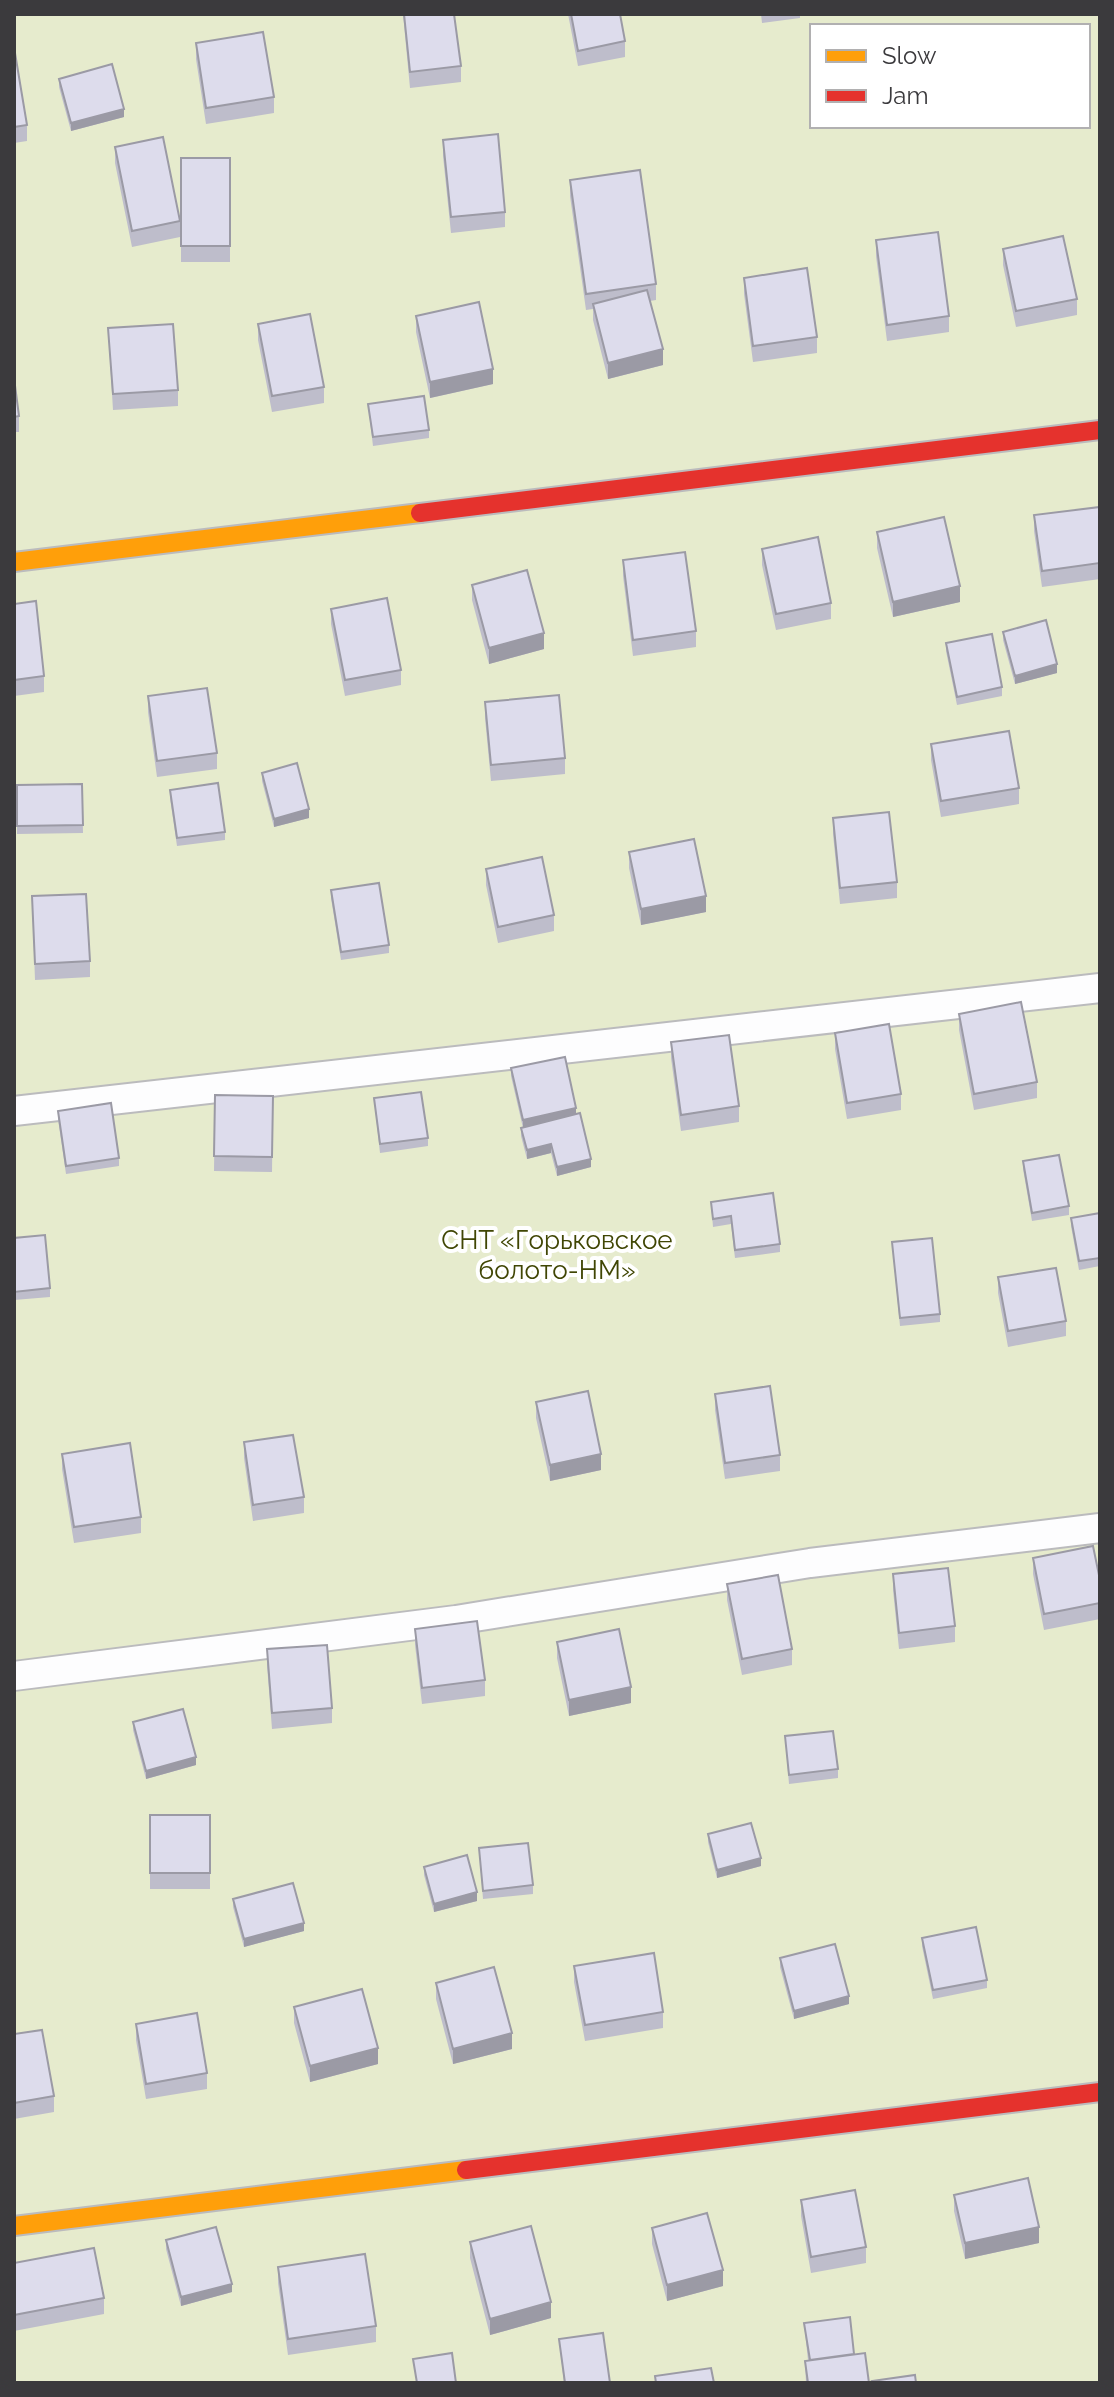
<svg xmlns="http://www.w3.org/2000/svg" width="1114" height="2397" viewBox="0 0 1114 2397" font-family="Raleway,sans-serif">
<rect width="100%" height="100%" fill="#f4f4f7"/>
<path fill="#e6ebcd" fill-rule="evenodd" d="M14 14H1100V2383H14ZM812 26H1088V126H812Z"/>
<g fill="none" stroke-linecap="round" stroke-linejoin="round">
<g stroke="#bbbbbd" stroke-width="32">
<path id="lane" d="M14 1111 1100 988
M14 1676 456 1620 810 1563 1100 1528"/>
</g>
<g stroke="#bbbbbd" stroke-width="22">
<path id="slow" d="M14 562 420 513
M14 2226 466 2170"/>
</g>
<g stroke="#bbbbbd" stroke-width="22">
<path id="jam" d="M420 513 1100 430
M466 2170 1100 2092"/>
</g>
<use href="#lane" stroke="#fdfdfe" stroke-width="28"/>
<use href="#slow" stroke="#ff9f0a" stroke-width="18"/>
<use href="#jam" stroke="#e5322d" stroke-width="18"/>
</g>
<path fill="#bebdcb" d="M403 14H454L461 66V82L410 88Z
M568 14H620L625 41V57L578 66Z
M761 14H800V18L762 23Z
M196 43 274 97V113L206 124 196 59Z
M14 54 27 125V141L14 143Z
M59 79 124 117 71 131 59 87Z
M443 140 505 212V227L451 233 443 156Z
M115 147 180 221V237L132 247 115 163Z
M181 158H230V262H181Z
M570 180 656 284V300L650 301 663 365 608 379 593 320V309L586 310 570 196Z
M876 240 949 316V332L887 341 876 256Z
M1003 249 1077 299V315L1016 327 1003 265Z
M744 278 817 337V353L753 362 744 294Z
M416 316 493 384 430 398 416 332Z
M258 324 324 387V403L272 412 258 340Z
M108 328 178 390V406L113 410Z
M14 378 19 416V432H14Z
M368 404 429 430V438L373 446Z
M1100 507V579L1042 587 1034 531V515Z
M877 532 960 602 893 617 877 548Z
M762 549 831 603V619L776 630 762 565Z
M623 560 696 631V647L633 656 623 576Z
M472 585 544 649 489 664 472 600Z
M14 604 44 676V692L14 696Z
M331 609 401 670V685L345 696 331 624Z
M1003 632 1057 673 1015 684 1003 640Z
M946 643 1002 687V696L957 705 946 651Z
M148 696 217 753V769L157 777 148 712Z
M485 702 565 758V774L491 781 485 718Z
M931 744 1019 788V804L941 817 931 760Z
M262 773 309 818 274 827 262 781Z
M82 784 83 833 17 834V785Z
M170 790 225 832V840L177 846 170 798Z
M833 818 897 882V898L840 904 833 834Z
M629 852 706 912 641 925 629 868Z
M486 869 554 915V931L498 943 486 885Z
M331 890 389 945V953L341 960 331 898Z
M32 896 90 961V977L35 980Z
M959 1014 1037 1082V1098L974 1110 959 1030Z
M835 1033 901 1094V1110L847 1119 835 1049Z
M671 1042 739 1106V1122L681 1131 671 1058Z
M511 1068 576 1114 591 1167 557 1176 551 1153 527 1159 521 1136V1128H523L511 1076Z
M215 1095 273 1096 272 1172 214 1171Z
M374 1098 428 1138V1146L380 1153Z
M58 1111 119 1158V1166L66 1174 58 1119Z
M1023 1161 1069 1206V1215L1032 1221 1023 1169Z
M711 1202 780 1244V1252L735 1258 731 1224 713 1227Z
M1100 1213V1266L1079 1270 1071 1226V1218Z
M14 1238 50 1288V1297L14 1300Z
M892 1242 940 1314V1322L900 1326Z
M998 1277 1066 1321V1336L1008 1347 998 1293Z
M715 1394 780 1455V1471L725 1479 715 1410Z
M536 1402 601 1470 550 1481 536 1418Z
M244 1442 304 1497V1513L253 1521 244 1458Z
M62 1454 141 1517V1533L74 1543 62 1469Z
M1033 1558 1100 1580V1619L1044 1630 1033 1574Z
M893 1574 955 1626V1642L899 1649 893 1590Z
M727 1584 792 1649V1665L742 1675 727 1600Z
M415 1629 485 1680V1696L422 1704 415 1645Z
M557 1642 631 1703 569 1716 557 1658Z
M267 1649 332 1708V1723L272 1729 267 1665Z
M133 1722 196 1765 146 1779 133 1730Z
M785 1736 838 1769V1778L789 1784Z
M150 1815H210V1889H150Z
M708 1834 761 1866 717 1878 708 1842Z
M479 1848 533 1885V1894L483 1899Z
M424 1867 477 1901 434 1912 424 1875Z
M233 1899 304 1931 244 1947 233 1907Z
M922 1938 987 1980V1988L933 1999 922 1946Z
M780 1958 849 2004 794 2019 780 1967Z
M574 1966 663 2012V2028L585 2041 574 1982Z
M436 1983 512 2049 453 2064 436 1999Z
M294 2007 378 2064 310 2082 294 2023Z
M136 2024 207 2073V2089L146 2099 136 2040Z
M14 2034 54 2096V2112L14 2119Z
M954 2195 1039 2243 965 2259 954 2211Z
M801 2200 866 2247V2263L811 2273 801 2216Z
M652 2228 723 2286 667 2301 652 2244Z
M166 2240 232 2292 181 2306 166 2249Z
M470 2242 551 2318 490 2335 470 2258Z
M14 2263 104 2298V2314L14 2331Z
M278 2267 376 2326V2342L288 2355 278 2283Z
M804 2323 854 2354 869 2383H806L805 2361 808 2360Z
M559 2339 610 2383H564Z"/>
<path fill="#9b9aa5" d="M124 109V117L71 131V123Z
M663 349V365L608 379V363Z
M493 369V384L430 398V382Z
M960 586V602L893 617V602Z
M544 633V649L489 664V648Z
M1057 664V673L1015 684V676Z
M309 809V818L274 827V819Z
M706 896V912L641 925V909Z
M576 1108V1117L523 1128V1120Z
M551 1144V1153L527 1159V1150Z
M591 1159V1167L557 1176V1167Z
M601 1454V1470L550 1481V1465Z
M631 1687V1703L569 1716V1700Z
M196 1757V1765L146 1779V1771Z
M761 1858V1866L717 1878V1870Z
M477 1892V1901L434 1912V1904Z
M304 1923V1931L244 1947V1939Z
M849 1996V2004L794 2019V2011Z
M512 2033V2049L453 2064V2049Z
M378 2048V2064L310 2082V2066Z
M1039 2227V2243L965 2259V2243Z
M723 2270V2286L667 2301V2285Z
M232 2284V2292L181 2306V2297Z
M551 2302V2318L490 2335V2319Z"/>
<path fill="#dddcec" stroke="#9b9aa5" stroke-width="2" d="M404 14H454L461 66 410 72Z
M571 14H620L625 41 578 51Z
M263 32 274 97 206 108 196 43Z
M15 53 27 125 14 127V54Z
M112 64 124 109 71 123 59 79Z
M498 134 505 212 451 217 443 140Z
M163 137 180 221 132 231 115 147Z
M181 158H230V246H181Z
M640 170 656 284 586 294 570 180Z
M938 232 949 316 887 325 876 240Z
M1063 236 1077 299 1016 311 1003 249Z
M807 268 817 337 753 346 744 278Z
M647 290 663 349 608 363 593 304Z
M479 302 493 369 430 382 416 316Z
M310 314 324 387 272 396 258 324Z
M173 324 178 390 113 394 108 328Z
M14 378 19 416 14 417Z
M424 396 429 430 373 437 368 404Z
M1100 507V563L1042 571 1034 515Z
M944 517 960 586 893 602 877 532Z
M818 537 831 603 776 614 762 549Z
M685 552 696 631 633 640 623 560Z
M527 570 544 633 489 648 472 585Z
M387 598 401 670 345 680 331 609Z
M36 601 44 676 14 680V604Z
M1046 620 1057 664 1015 676 1003 632Z
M992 634 1002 687 957 697 946 643Z
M207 688 217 753 157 761 148 696Z
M559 695 565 758 491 765 485 702Z
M1009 731 1019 788 941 801 931 744Z
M297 763 309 809 274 819 262 773Z
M218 783 225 832 177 838 170 790Z
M82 784 83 825 17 826V785Z
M889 812 897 882 840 888 833 818Z
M694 839 706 896 641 909 629 852Z
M542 857 554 915 498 927 486 869Z
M379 883 389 945 341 952 331 890Z
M86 894 90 961 35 964 32 896Z
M1021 1002 1037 1082 974 1094 959 1014Z
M889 1024 901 1094 847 1103 835 1033Z
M729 1035 739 1106 681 1115 671 1042Z
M565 1057 576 1108 523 1120 511 1068Z
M421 1092 428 1138 380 1144 374 1098Z
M215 1095 273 1096 272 1157 214 1156Z
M111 1103 119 1158 66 1166 58 1111Z
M580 1113 591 1159 557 1167 551 1144 527 1150 521 1128Z
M1059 1155 1069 1206 1032 1213 1023 1161Z
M773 1193 780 1244 735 1250 731 1216 713 1219 711 1202Z
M1100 1213V1258L1079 1261 1071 1218Z
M45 1235 50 1288 14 1292V1238Z
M932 1238 940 1314 900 1318 892 1242Z
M1056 1268 1066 1321 1008 1331 998 1277Z
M770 1386 780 1455 725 1463 715 1394Z
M588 1391 601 1454 550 1465 536 1402Z
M293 1435 304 1497 253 1505 244 1442Z
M130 1443 141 1517 74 1527 62 1454Z
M1093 1546 1100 1580V1603L1044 1614 1033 1558Z
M948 1568 955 1626 899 1633 893 1574Z
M778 1575 792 1649 742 1659 727 1584Z
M477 1621 485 1680 422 1688 415 1629Z
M619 1629 631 1687 569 1700 557 1642Z
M327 1645 332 1708 272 1713 267 1649Z
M183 1709 196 1757 146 1771 133 1722Z
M833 1731 838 1769 789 1775 785 1736Z
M150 1815H210V1873H150Z
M751 1823 761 1858 717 1870 708 1834Z
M528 1843 533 1885 483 1891 479 1848Z
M467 1855 477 1892 434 1904 424 1867Z
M293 1883 304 1923 244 1939 233 1899Z
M976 1927 987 1980 933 1990 922 1938Z
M835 1944 849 1996 794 2011 780 1958Z
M654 1953 663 2012 585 2025 574 1966Z
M494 1967 512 2033 453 2049 436 1983Z
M362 1989 378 2048 310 2066 294 2007Z
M197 2013 207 2073 146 2084 136 2024Z
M42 2030 54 2096 14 2103V2034Z
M1028 2178 1039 2227 965 2243 954 2195Z
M855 2190 866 2247 811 2257 801 2200Z
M707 2213 723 2270 667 2285 652 2228Z
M531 2226 551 2302 490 2319 470 2242Z
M216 2227 232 2284 181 2297 166 2240Z
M94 2248 104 2298 14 2315V2263Z
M365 2254 376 2326 288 2339 278 2267Z
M850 2317 854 2354 810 2360 804 2323Z
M603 2333 610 2383H565L559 2339Z
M452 2353 456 2383H417L413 2359Z
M865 2353 869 2383H808L805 2361Z
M711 2368 714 2383H656L655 2376Z
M915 2375 916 2383H873L872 2381Z"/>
<g text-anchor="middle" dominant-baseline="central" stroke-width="8" stroke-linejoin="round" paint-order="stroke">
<g font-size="26" fill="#404604" stroke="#fff">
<text x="557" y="1240">СНТ «Горьковское<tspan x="557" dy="30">болото-НМ»</tspan></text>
</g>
</g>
<rect width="1114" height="2397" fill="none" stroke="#3b3a3d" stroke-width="32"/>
<rect x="810" y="24" width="280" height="104" fill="#ffffff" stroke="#b1b0b1" stroke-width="2"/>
<rect x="826" y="50" width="40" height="12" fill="#ff9f0a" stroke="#b1b0b1" stroke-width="2"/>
<text x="882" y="64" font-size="24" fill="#3b3a3d">Slow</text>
<rect x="826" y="90" width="40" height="12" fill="#e5322d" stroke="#b1b0b1" stroke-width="2"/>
<text x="882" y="104" font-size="24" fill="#3b3a3d">Jam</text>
</svg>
